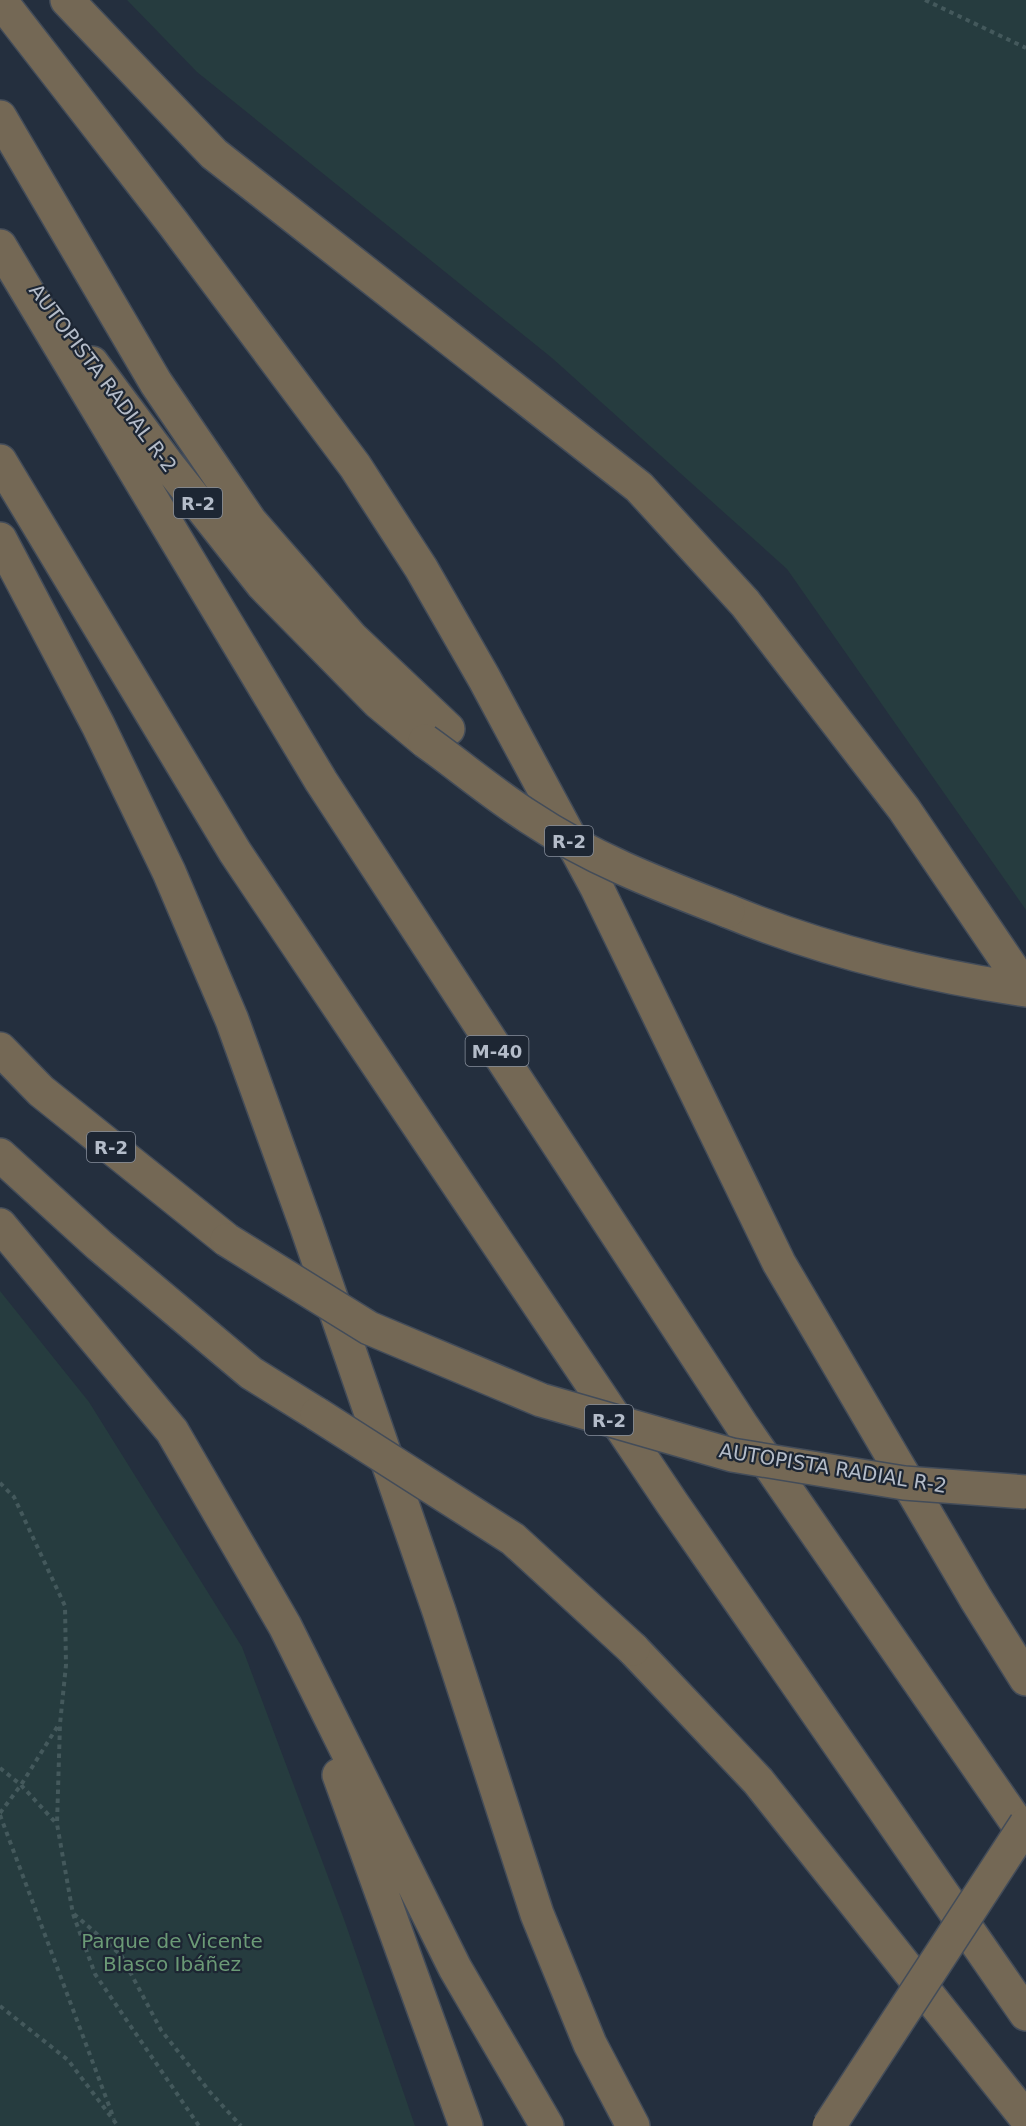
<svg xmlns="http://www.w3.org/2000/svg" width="1026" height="2126" viewBox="0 0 1026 2126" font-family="'DejaVu Sans',sans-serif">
<rect width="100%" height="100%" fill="#242f3e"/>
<path fill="#263c3f" d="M127 0H1026V910L787 569 552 358 197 72Z
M0 1291 89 1402 242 1647 345 1922 415 2126H0Z"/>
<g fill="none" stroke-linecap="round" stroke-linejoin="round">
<g stroke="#434c59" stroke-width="36">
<path id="highway" d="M0 0 173 223 355 466 421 568 484 678 597 888 779 1263 976 1599 1026 1679
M67 0 214 154 639 487 745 603 904 809 1026 989
M0 117 156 383 250 521 352 638 448 729
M0 246 321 781 743 1427 1026 1836
M92 363 168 465 263 585 378 702 425 741
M0 461 235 852 672 1503 1026 2014
M0 539 98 725 169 872 232 1020 306 1225 439 1611 537 1914 590 2044 633 2126
M728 911C822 950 925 975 1026 990
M0 1049 41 1091 227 1240
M0 1155 99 1245 251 1373 317 1414
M0 1225 172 1431 285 1626 455 1968 547 2126
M633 1649 758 1781 1026 2118
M339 1775 466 2126"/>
</g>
<path stroke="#44595c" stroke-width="4" stroke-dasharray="4.5 4.5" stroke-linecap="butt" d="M925 0 1026 48
M0 1483 14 1497 65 1606 66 1665 60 1724 57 1824 73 1914 95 1974 199 2126
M0 1768 21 1785 56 1823
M0 1813 21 1785 59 1724
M0 1815 114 2119
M74 1914 121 1955 161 2030 210 2092 241 2126
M0 2006 68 2060 118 2126"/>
<use href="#highway" stroke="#746855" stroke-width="33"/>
<g stroke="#434c59" stroke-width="36" stroke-linecap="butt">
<path id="highway-bridge" d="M425 741C460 766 493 794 529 817 592 859 658 884 728 911
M227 1240 369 1328 541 1400 732 1455 904 1483 1026 1492
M317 1414 513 1539 633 1649
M829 2126 1026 1824"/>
</g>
<use href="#highway-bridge" stroke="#746855" stroke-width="33"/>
</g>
<g text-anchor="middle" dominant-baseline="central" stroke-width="4.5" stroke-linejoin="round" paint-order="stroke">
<g fill="#1d2633" stroke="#878f9c" stroke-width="1.5">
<rect x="174" y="488" width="48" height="30" rx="4.5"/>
<rect x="545" y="826" width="48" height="30" rx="4.5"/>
<rect x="465.5" y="1036" width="63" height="30" rx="4.5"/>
<rect x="87" y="1132" width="48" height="30" rx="4.5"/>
<rect x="585" y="1405" width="48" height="30" rx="4.5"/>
</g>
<g font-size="18" font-weight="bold" fill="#b4bcc9">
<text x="198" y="503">R-2</text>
<text x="569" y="841">R-2</text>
<text x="497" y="1051">M-40</text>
<text x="111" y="1147">R-2</text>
<text x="609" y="1420">R-2</text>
</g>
<g font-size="20" fill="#b4bcc9" stroke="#1d2633">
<text transform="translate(103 378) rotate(53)">AUTOPISTA RADIAL R-2</text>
<text transform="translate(833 1468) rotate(9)">AUTOPISTA RADIAL R-2</text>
</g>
<g font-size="20" fill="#6b9a76" stroke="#1d2633">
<text x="172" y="1941">Parque de Vicente<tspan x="172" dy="23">Blasco Ibáñez</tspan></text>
</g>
</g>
</svg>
